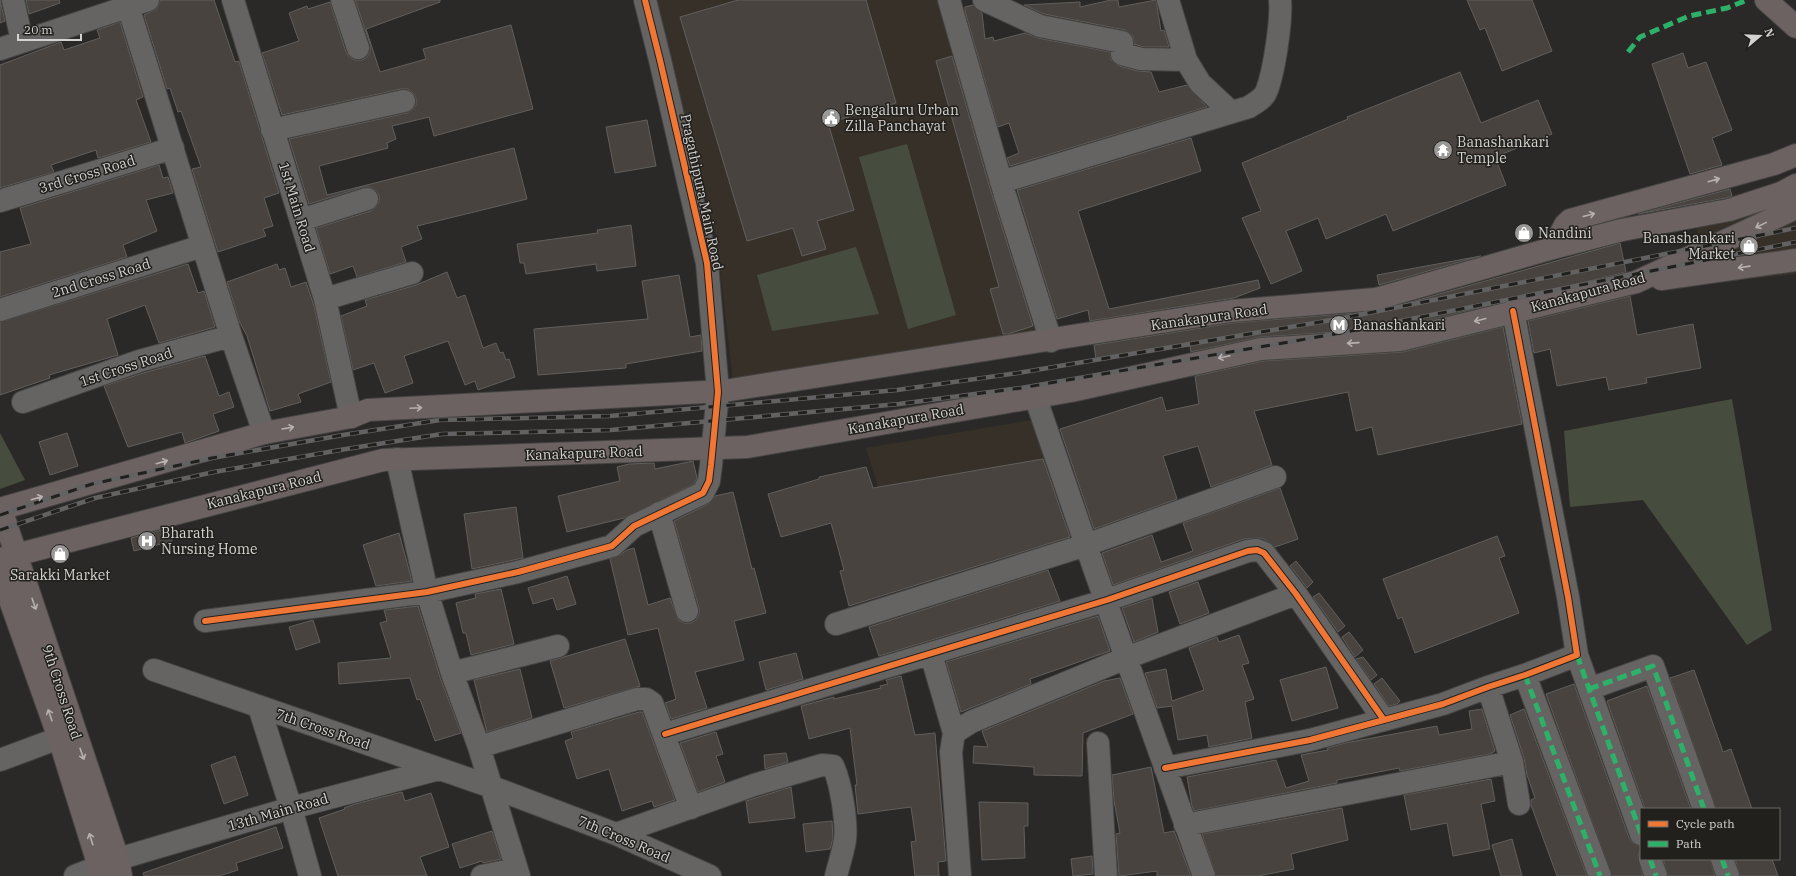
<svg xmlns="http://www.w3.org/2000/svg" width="1796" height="876" viewBox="0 0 1796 876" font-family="'IBM Plex Serif',serif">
<rect width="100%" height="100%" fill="#2b2927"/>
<path fill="#363029" d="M653 0H945L1040 335 733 379 716 236Z
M1796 174V274L1715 283 1693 219Z
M1033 420 1056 492 897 548 866 448Z"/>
<path fill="#474d3e" d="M907 144 956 315 908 329 859 157Z
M856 247 879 314 772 331 757 275Z
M1732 399 1772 630 1747 645 1643 500 1570 507 1564 431Z
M0 433 25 480 0 489Z"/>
<path fill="#48433e" stroke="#605f5d" d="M0 0 5 21 0 23Z
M26 0H59L60 3 29 14Z
M163 0H214L235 62 239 61 279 193 264 198 273 226 263 229 266 236 218 252 192 169 201 167 181 111 178 112 170 88 167 89 144 15 157 9 160 1Z
M355 0H440V2L366 29 380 72 426 59 423 49 511 25 533 109 434 136 429 117 392 126 396 139 387 143 388 148 319 166 327 195 514 148 527 199 417 226 422 239 401 247 406 262 357 277 353 266 330 274 316 228 371 211 376 207 379 202V195L375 190 370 187H364L309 204 289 139 407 113 412 110 416 105V98L413 93 408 89H401L282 115 262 53 299 41 289 13 307 6 308 9 330 2 346 52 349 57 355 60H362L367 57 370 51V44Z
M738 0H866L896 103 828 123 854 210 817 221 826 249 802 256 793 228 747 241 680 17Z
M1111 0H1118L1119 7 1156 0 1161 31 1164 30 1169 47H1143L1134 44 1133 36 1125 30 1044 14 1024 5 1080 2V7Z
M1467 0H1532L1552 51 1502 71 1485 28 1480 30Z
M973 5 982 13 985 39 993 37 994 41 1025 33 1038 38 1110 52 1111 60 1119 66 1138 71 1151 72 1159 92 1187 85 1207 107 1010 166 1007 158 1019 153 1009 123 998 127 965 11V7Z
M120 22 143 97 136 100 151 142 98 158 96 150 51 165 54 172 0 188V65L61 42 64 50 100 38 97 30Z
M1683 53 1688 68 1706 62 1732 130 1712 138 1722 165 1690 174 1652 64Z
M952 56 989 185 1033 326 1008 334H1003L990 289 999 287 936 61Z
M1460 72 1481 123 1538 100 1552 134 1495 157 1506 185 1393 231 1386 214 1326 239 1318 218 1286 231 1302 271 1271 284 1242 218 1261 211 1242 163 1348 119 1347 117Z
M647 120 656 166 615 173 606 127Z
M1191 138 1201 171 1078 211 1109 309 1258 280 1260 288 1234 298 1090 321 1088 310 1057 319 1017 190Z
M159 165 163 178 168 177 173 193 146 200 157 231 123 245 127 257 0 297V252L31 244 20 208Z
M1730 189 1732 196 1726 198 1638 214Z
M631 225 636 266 597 271 596 264 526 274 524 263H520L517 244 598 233 597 230Z
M1620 243 1626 272 1398 328 1260 337 1191 352 1190 346 1096 359 1094 345 1232 323 1379 311Z
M1481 256 1379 285 1377 275Z
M188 264 198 293 204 291 215 327 159 343 145 305 107 319 118 355 49 375 50 378 0 395V322Z
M277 264 279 270 285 268 291 287 306 282 314 306 331 382 298 394 301 402 270 411 247 336 239 321 227 282Z
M447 272 457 298 465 295 483 348 496 343 500 353 503 352 506 360 509 359 515 377 478 390 475 381 465 385 448 341 404 356 413 383 385 393 374 363 353 370 341 316 367 306 365 300 416 285Z
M679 275 690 337 701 335 702 351 626 364V368L538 375 534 329 648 319 642 281Z
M1630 296 1637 335 1693 324 1701 368 1646 378 1647 383 1609 390 1606 377 1557 386 1550 349 1534 353 1528 321Z
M1503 327 1522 424 1378 455 1372 427 1356 431 1348 392 1254 411 1272 465 1211 487 1198 446 1163 456 1177 499 1094 529 1060 429 1162 397 1166 411 1199 404 1195 376 1263 361 1403 352Z
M205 356 219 396 229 392 234 407 213 414 219 431 185 443 182 432 128 447 104 386 143 373Z
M67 433 78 466 50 475 39 442Z
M1043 459 1070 537 849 606 840 571 844 570 831 523 781 537 768 494 819 479V477L866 467 873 488Z
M693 461 697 478 694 484 624 518 567 532 558 496 620 481 617 467 629 464 654 463 655 469Z
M1280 488 1298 539 1275 547 1262 538 1244 539 1113 585 1102 553 1152 535 1161 562 1193 551 1183 523Z
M733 492 752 569 754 568 766 613 734 621 744 660 695 672 707 708 671 719 665 703 676 699 658 628 628 635 610 559 620 555 627 550 634 548 648 605 670 598 678 620 684 623H691L696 620 699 614V608L674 521 708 504 715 496Z
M516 507 523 558 472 569 464 514Z
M169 528 172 541 134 551 131 538Z
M399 533 412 581 376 586 363 545Z
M1497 536 1505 556 1499 558 1519 613 1415 653 1402 617 1398 619 1383 579Z
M1296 561 1313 582 1307 588 1290 566Z
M1048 570 1060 601 879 656 869 627Z
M567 576 576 604 557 610 553 598 533 604 528 588Z
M1198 582 1209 613 1180 624 1169 592Z
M501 589 514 644 471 655 466 633H463L456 603 476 598 475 594Z
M1319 593 1345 626 1338 632 1313 597Z
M1152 598 1158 632 1134 642 1122 608Z
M418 606 440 677 461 733 435 741 420 699 417 700 410 678 339 684 338 663 391 658 380 623 387 621 384 610Z
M1098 616 1110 651 1030 679 1031 684 961 712 946 662Z
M313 620 320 642 296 650 289 627Z
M1349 632 1363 650 1355 657 1342 637Z
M1239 635 1249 663 1242 665 1254 699 1245 702 1252 738 1209 747 1207 735 1178 740 1172 706 1157 708 1145 673 1166 669 1172 701 1204 690 1189 648 1217 637 1219 642Z
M625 639 640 686 564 708 550 661Z
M796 653 803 679 766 690 759 662Z
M1363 657 1377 675 1371 680 1356 659Z
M1326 667 1338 708 1292 721 1280 680Z
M520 669 532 718 487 732 474 680Z
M1694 670 1723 752 1731 749 1752 809H1716L1670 678Z
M901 676 915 735 935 733 946 861 938 862 939 876H915L911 842 916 841 911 807 858 814 855 785H857L850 728 809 739 801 706 834 697V699L881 688 880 686 888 684 886 680Z
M1120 678 1133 714 1083 733 1082 776 1034 775V767L973 763 974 746 988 747 982 731 1104 681Z
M1382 678 1400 701 1397 704 1389 706 1374 684Z
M1574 684 1629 838 1633 843 1640 846 1641 848 1638 857 1643 876H1612L1546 694Z
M1647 686 1691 809H1645L1607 701Z
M1482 709 1495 751 1490 754 1400 771 1399 768 1358 776 1337 780V783L1194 811 1192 806 1187 777 1276 760 1286 788 1309 781 1301 755 1328 750 1327 748 1345 743 1437 726 1439 735 1472 729 1469 711Z
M1524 709 1587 876H1557L1531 805V800L1535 798 1527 775 1524 758 1510 715Z
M639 712H642L675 800 654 807 652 801 622 811 609 769 577 779 565 741 573 738 571 732Z
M716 732 723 754 716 756 725 782 698 792 680 743Z
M786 753 788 762 765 769 764 755Z
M235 756 248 795 224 804 211 765Z
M1151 767 1164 833 1174 831 1191 876H1157V871L1119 876 1116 834 1120 833 1114 801 1112 775Z
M1491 779 1495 801 1481 804 1490 849 1453 856 1447 823 1411 830 1404 795Z
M791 787 795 818 749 823 746 801Z
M402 792 405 801 431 793 449 847 420 857 427 876H338L319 818 345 809 344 808 355 804Z
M979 802 1028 803V826H1024L1025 858 982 860Z
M1342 808 1348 840 1291 854 1294 869 1258 876H1216L1202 834Z
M832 821 833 839 830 849 806 852 803 824Z
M276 827 283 848 236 863 238 870 219 876H144L143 873Z
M492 831 501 859 483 863 482 861 460 868 452 844Z
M1512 839 1522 876H1501L1492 845Z
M1092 856 1093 874 1073 876 1071 859Z
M1663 859H1710L1715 876H1668Z
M1735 859H1772L1778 876H1740Z"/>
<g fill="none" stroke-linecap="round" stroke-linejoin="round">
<g stroke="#454443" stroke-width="24">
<path id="minor" d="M13 0 22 41
M233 0 325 299 351 417
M342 0 358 48
M949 0 1005 195 1051 341
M984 0 1040 26 1122 42V54L1141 59 1186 60
M1168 0 1186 60 1200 83 1231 112
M128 6 231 336 264 433
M0 49 148 0
M272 130 404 101
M1001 182 1249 107C1256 102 1264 99 1267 90 1274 71 1282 20 1280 0
M0 201 173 148
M301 220 367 199
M325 299 412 273
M0 310 202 246
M1035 396 1095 571 1204 876
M23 402 139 361 231 336
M397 459 427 592 452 673 479 747 519 876
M659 513 687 611
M205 621 427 592 518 572 612 546 634 526 703 493 709 481 711 465 718 392 707 263 660 60 645 0
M836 624 1086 545 1275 477
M931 654 954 733
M1577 655 1641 834
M154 670 492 787 616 834 710 876
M452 673 558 646
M1525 675 1600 876
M1488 687 1512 762 1519 804
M1589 689 1653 666 1704 809
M259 707 291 808 310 876
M665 734 1107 600 1248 551 1257 550 1264 553 1296 594 1384 720
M1098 743 1106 876
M479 747 637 699H646L652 703 691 808
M0 760 59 738
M1165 768 1310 740 1443 704 1488 687 1525 675 1577 655 1568 597 1513 311
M1185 825 1512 762
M616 834 754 785 822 765 833 766C841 783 847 821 845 840 843 852 839 864 836 876
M1650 859 1656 876
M1722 859 1728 876
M75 876 118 859 291 808 439 769
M482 876 516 869
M960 876 951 752 954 733 971 722 1126 658 1296 594"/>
</g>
<g stroke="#454443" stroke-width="24">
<path id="major" d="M1766 0 1796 27
M1553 248 1565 225 1570 220 1774 164 1796 155
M1661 279 1796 260
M0 509 264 433 351 417 368 410 724 391 1231 311 1376 299 1553 248 1622 230 1729 210 1781 193 1796 185
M1 509 118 859 121 876
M0 559 383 460 747 447 1071 391 1261 349 1400 340 1636 282 1796 208
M0 572 59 738 102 876"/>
</g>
<use href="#minor" stroke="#666463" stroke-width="22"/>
<use href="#major" stroke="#6c6262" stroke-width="22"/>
<g stroke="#636262" stroke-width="4.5">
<path id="rail" d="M0 515 92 484 212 458 343 435 440 420 610 416 897 390 1018 373 1338 319 1796 228
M0 530 95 498 214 472 346 449 442 434 611 430 899 404 1021 388 1341 333 1796 242"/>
</g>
<use href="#rail" stroke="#22201d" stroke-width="3" stroke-dasharray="9" stroke-linecap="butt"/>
<path stroke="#2db169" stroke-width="5" stroke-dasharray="10 5" stroke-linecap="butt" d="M1628 52 1640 37 1689 16 1727 8 1747 0
M1577 655 1641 834
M1525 675 1600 876
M1589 689 1653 666 1704 809
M1650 859 1656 876
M1722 859 1728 876"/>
<g stroke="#22201d" stroke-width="8">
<path id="cycleway" d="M205 621 427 592 518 572 612 546 634 526 703 493 709 481 711 465 718 392 707 263 660 60 645 0
M665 734 1107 600 1248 551 1257 550 1264 553 1296 594 1384 720
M1165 768 1310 740 1443 704 1488 687 1525 675 1577 655 1568 597 1513 311"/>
</g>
<use href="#cycleway" stroke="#f07635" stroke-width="6"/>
</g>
<defs><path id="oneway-shaft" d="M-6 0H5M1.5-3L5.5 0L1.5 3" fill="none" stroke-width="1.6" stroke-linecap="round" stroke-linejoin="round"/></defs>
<g stroke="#b6b1b0">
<use href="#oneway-shaft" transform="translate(1714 180) rotate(-16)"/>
<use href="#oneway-shaft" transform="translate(1589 215) rotate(-15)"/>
<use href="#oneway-shaft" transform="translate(1761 225) rotate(154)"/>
<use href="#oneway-shaft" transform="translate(1744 267) rotate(172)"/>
<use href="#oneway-shaft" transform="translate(1480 320) rotate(166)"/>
<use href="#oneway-shaft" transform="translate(1353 343) rotate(176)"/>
<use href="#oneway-shaft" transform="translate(1224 357) rotate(168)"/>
<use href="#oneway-shaft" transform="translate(416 408) rotate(-3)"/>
<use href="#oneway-shaft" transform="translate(288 428) rotate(-10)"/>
<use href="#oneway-shaft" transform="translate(162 462) rotate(-16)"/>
<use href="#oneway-shaft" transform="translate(37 498) rotate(-16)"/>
<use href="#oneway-shaft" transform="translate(34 604) rotate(71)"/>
<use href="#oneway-shaft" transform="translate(50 715) rotate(-109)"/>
<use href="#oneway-shaft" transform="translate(82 754) rotate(71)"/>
<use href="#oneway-shaft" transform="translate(91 839) rotate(-108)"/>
</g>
<defs>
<g id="civic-disc" transform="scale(1)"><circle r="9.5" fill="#9a9896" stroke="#22201d"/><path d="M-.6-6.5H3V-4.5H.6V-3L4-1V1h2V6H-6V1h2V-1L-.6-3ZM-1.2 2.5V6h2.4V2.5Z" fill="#fff"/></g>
<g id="temple-disc" transform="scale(1)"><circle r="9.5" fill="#9a9896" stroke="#22201d"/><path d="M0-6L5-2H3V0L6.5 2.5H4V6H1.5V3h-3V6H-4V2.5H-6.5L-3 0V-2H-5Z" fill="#fff"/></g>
<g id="shop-disc" transform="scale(1)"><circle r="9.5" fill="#9a9896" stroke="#22201d"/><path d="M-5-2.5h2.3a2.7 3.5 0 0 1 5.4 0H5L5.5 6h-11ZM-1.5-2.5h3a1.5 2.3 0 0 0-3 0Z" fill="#fff"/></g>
<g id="metro-disc" transform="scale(1)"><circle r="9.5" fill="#9a9896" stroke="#22201d"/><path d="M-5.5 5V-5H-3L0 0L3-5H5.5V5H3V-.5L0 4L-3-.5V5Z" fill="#fff"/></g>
<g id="hospital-disc" transform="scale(1)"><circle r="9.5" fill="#9a9896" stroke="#22201d"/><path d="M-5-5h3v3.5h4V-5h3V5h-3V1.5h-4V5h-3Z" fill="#fff"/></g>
</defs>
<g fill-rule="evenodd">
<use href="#civic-disc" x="831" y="118"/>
<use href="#temple-disc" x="1443" y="150"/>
<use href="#shop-disc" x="1524" y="233"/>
<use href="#shop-disc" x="1749" y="246"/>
<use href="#metro-disc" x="1339" y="325"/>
<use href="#hospital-disc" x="147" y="541"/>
<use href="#shop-disc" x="60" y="554"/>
</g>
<g text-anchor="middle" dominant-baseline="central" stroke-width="3" stroke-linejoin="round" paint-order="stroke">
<g font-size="14" fill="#d5d3d1" stroke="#22201d" text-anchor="start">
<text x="845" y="110">Bengaluru Urban<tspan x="845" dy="16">Zilla Panchayat</tspan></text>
<text x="1457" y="142">Banashankari<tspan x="1457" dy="16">Temple</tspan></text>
<text x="1538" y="233">Nandini</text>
<text x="1735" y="238" text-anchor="end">Banashankari<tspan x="1735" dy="16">Market</tspan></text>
<text x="1353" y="325">Banashankari</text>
<text x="161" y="533">Bharath<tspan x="161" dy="16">Nursing Home</tspan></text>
<text x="60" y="575" text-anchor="middle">Sarakki Market</text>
</g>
<g font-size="14" fill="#d5d3d1" stroke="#22201d">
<text transform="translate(87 174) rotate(-17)">3rd Cross Road</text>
<text transform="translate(702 192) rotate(78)">Pragathipura Main Road</text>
<text transform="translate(297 207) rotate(73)">1st Main Road</text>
<text transform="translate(101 278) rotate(-17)">2nd Cross Road</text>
<text transform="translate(1588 292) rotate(-15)">Kanakapura Road</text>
<text transform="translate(1209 317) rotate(-8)">Kanakapura Road</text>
<text transform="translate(126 367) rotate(-18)">1st Cross Road</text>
<text transform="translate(906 419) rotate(-10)">Kanakapura Road</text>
<text transform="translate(584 453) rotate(-2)">Kanakapura Road</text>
<text transform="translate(264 490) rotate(-14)">Kanakapura Road</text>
<text transform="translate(62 692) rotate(72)">9th Cross Road</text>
<text transform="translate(323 729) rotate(19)">7th Cross Road</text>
<text transform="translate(278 812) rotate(-16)">13th Main Road</text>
<text transform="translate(624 839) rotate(23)">7th Cross Road</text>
</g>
</g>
<rect x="1640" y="808" width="140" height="52" fill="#22201d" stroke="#6a6865"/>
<rect x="1648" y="821" width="20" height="6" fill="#f07635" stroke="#6a6865"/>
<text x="1676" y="828" font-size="12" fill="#d5d3d1">Cycle path</text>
<rect x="1648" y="841" width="20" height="6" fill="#2db169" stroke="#6a6865"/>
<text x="1676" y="848" font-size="12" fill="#d5d3d1">Path</text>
<g transform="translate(1760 36) rotate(71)" stroke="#22201d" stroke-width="3" paint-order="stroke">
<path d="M0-3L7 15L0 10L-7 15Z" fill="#d5d3d1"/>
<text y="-6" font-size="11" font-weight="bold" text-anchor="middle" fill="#d5d3d1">N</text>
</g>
<path d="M18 34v6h63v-6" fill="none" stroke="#d5d3d1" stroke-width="2"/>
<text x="24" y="34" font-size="12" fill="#d5d3d1" stroke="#22201d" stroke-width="3" paint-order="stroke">20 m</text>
</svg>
